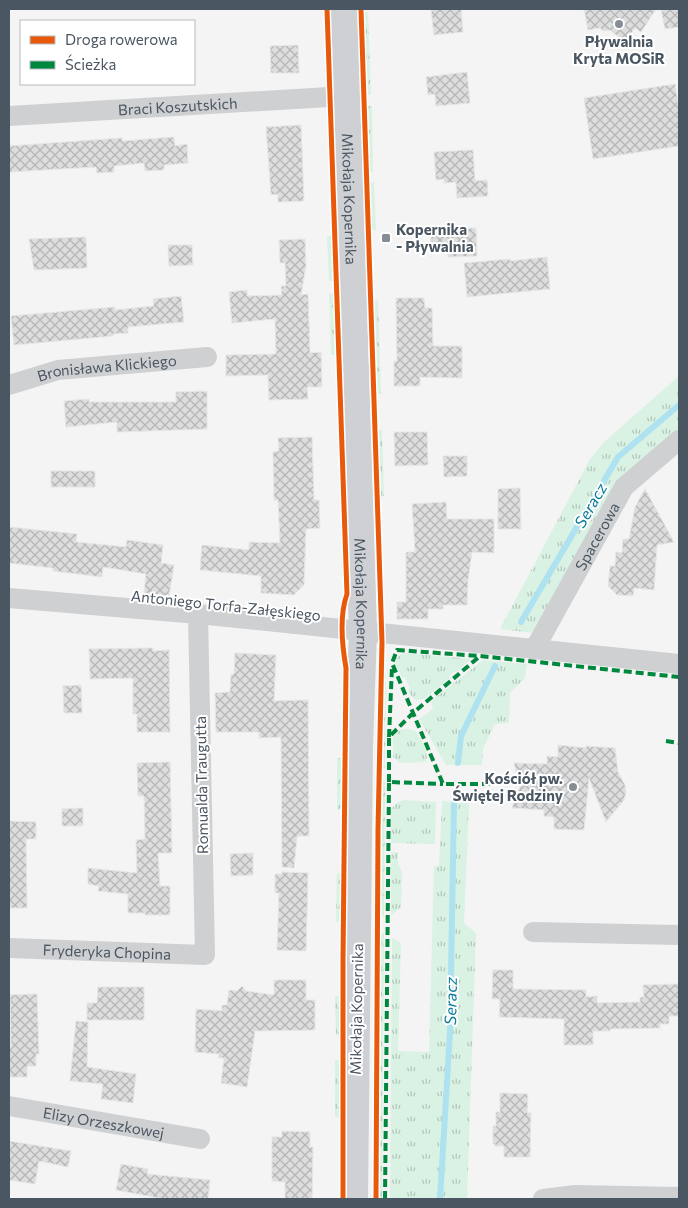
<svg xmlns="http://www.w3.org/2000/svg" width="688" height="1208" viewBox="0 0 688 1208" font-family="Commissioner,sans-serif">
<defs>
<pattern id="grass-tufts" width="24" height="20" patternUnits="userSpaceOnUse" patternTransform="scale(1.25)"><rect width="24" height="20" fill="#d9f2e3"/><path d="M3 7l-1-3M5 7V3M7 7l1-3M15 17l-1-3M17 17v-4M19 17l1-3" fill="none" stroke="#b2c7bb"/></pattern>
<pattern id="building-cross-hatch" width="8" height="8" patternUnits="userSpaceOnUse" patternTransform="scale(1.25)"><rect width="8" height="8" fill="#ddddde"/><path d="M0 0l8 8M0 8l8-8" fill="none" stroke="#b5b6b7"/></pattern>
</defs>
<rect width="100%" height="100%" fill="#f4f4f4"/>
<path fill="url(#grass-tufts)" d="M368 12 371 95H367L364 13Z
M367 106H372L373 172 369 171Z
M374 182 376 230H372L369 183Z
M327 236H332L334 281H329Z
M329 294H334L336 355H331Z
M378 300 381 394 376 392 373 301Z
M679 376V433L638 467 533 633 500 629 590 459 604 442Z
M377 430H382L384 496H380Z
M404 653H406L471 659 456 672 454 671 449 676 450 678 424 699 416 700 412 697 408 690 410 688 405 677 402 678 396 665V658Z
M483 660 527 664 525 678 510 693 509 723 495 724 483 749 482 765H446L419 719 433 709 431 701Z
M382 672 386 675 385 768H381Z
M404 729C408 729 413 729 416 732 422 739 429 754 426 762L400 763 393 757V737L399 731Z
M337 758H342V810H337Z
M380 781H385L384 917 380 915Z
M403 800 436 802 435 844 391 843V809L398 802Z
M442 801 469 803 464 923 476 933 467 1199H390L392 938 401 943 398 1051 429 1052 434 866H439Z
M391 852H398V863L402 872 401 907 392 915H391Z
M337 873 341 874V922H336Z
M380 933H384L382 1199H378Z
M335 996H341V1035H336Z
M335 1060H339L340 1117H335Z"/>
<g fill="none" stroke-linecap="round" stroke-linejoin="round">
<path stroke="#aee2f0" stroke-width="6" d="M521 622 618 457 679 405
M458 763 461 736 495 666
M440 1199 450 1032 454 802"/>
</g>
<path fill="url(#building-cross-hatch)" stroke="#e5e6e7" d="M431 9H461L463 32 434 35Z
M584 9H656L641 32 635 28 625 42 610 30 603 31 600 28 588 30Z
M661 9H679V27L665 29Z
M298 45 299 73H271L270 46Z
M467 72 470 103 436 106 435 94 428 95 426 77Z
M675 84 679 110V146L593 159 584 98Z
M301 125 304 201 278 202V194L271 195 266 127Z
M174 137 175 146 187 144 188 163 164 165V170L145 171 144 163 114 166V172L97 173 96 167 9 172V146L122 138V141Z
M473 150 475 181 487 180 488 196 457 198 456 182 444 183V179L436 180 434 152Z
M476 228 477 256 448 257V244L431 245V229Z
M86 237 87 268 34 270 29 239Z
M305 239 306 266 301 295 308 294 310 353 321 352 322 387H307L308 399 269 400 268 375 226 376V355L276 354 275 319 232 323 229 292 247 290V296L282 295 281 286H286L285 263H280L279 240Z
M168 245H192L193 265 169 266Z
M547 257 550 289 467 297 464 263 510 259V261Z
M181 296 184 322 128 327V333L113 334V336L14 345 11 316 115 307V310L154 306 153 299Z
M396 298H424L425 308H432L433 346H462V378L420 377V386H394V361H397Z
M207 391V429L117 432V422L66 427 64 401 89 399V402H176V392Z
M394 432H427L428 465 395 466Z
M312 437 314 500H319L320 528 306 529 304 585 294 595 261 593V576L200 570 202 545 249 550V542L280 543 278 500H274L273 452 279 451 278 438Z
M443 456H467V476L444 477Z
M51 471H95V487H51Z
M520 488 521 529H498V489Z
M645 489 674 542 657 545 654 590 634 588 633 596 617 595 608 586 610 566H615L616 552 622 553 623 539H629L635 507Z
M446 502 447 519H494V553L472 552 468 580 467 605H443V609H428V619H397V602H406V552H415L412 504Z
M9 527 77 534 76 542 126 547 127 540 163 545 161 563 174 565 169 596 144 593 146 574 103 567 102 577 53 571V568L9 563Z
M153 648V651L169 650 170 732H137V714H133V678L90 679 89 649Z
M235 653 276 655 274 701 308 700 309 836H297L294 868 282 867 281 737 259 738V732H216L215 693 230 692 231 674H234Z
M81 685 82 713H64L63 686Z
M558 745 586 748V746L615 748 618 772 625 785 626 792 624 800 606 822 589 778 584 830 554 829V817L544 816V810L512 808 520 787 514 763 547 764V756L558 757Z
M170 762 172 853H158L160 886H170V915H145V913H128V894L98 891 99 886 88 884V868L137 873 136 840 145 839 144 796H138L137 763Z
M83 808V826H62V809Z
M9 821 36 822V839H26L27 908H9Z
M253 853V875L231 876 230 854Z
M282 872 308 873 306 951 277 950 279 893H275V874H282Z
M493 970H513V989L586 990V997L597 996V1003L640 1002V997H644L643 985 679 984V1016H669V1024H660V1028L610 1029V1031H593V1045H564V1019L499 1017 500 999H492Z
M274 980H306V1000H315V1030L255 1031 247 1087 221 1083 224 1058H218L219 1054 195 1052 196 1009 222 1011V1005H227L229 990 237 991 242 986 246 991 274 995Z
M98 987H144V1020H87V1003H97Z
M37 994 39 1054H36V1066H27V1077H9V1048H11L10 995Z
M76 1021 88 1022 87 1067 136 1074 133 1103 101 1099 103 1084 70 1081Z
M500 1093 528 1094 527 1113H531L530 1157H504V1146H495V1144H493V1126H496V1112H500Z
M282 1131 310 1132V1147H313L312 1199H285V1182L272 1181V1137H282Z
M9 1141 71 1151 68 1167 39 1161 35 1184 9 1180Z
M121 1164 148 1169 147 1174 210 1180 208 1199H164L116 1190Z"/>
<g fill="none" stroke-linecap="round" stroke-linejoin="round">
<g stroke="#ced0d2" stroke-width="20">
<path id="s1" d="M9 116 346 96"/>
<path id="s2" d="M9 385 58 370 207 357"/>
<path d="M9 598 198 614 679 664"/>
<path id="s3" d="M534 650 624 487 679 440"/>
<path d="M533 932 679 935"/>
<path id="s4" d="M9 948 205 955 198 614"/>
<path id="s5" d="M9 1106 200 1139"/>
<path d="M543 1199 575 1195 679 1197"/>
</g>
<path stroke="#ced0d4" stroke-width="28" id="s6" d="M344 9 363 631 359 746 354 1199"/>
<path stroke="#00873e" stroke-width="4" stroke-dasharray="8 4" stroke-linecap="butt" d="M389 737 392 667
M666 741 679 743
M389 782V737L413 713 480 656
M490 784H443L392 663 397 650 480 656 679 677
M385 1199 389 782 443 784"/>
<g stroke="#fff" stroke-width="8">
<path id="cycleway" d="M327 9 347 594C339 616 342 645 346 668L343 960V1199
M361 9 382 642 378 829 376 1199"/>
</g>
<use href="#cycleway" stroke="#e8590c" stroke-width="5"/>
</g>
<g fill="#868d94" stroke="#fff" stroke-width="2">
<circle cx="619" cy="24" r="5"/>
<rect x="381" y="233" width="10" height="10" rx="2.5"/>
<circle cx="573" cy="787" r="5"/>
</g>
<g text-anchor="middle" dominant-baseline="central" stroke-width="4" stroke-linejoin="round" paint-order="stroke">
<g font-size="15" font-weight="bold" fill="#4a5661" stroke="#fff">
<text x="619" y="41">Pływalnia<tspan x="619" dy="17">Kryta MOSiR</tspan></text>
<text x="396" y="229" text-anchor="start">Kopernika<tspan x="396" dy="17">- Pływalnia</tspan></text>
<text x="563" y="778" text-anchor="end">Kościół pw.<tspan x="563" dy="17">Świętej Rodziny</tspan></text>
</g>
<g font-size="15" fill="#4a5661" stroke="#fff">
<text stroke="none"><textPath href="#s1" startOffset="169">Braci Koszutskich</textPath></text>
<text stroke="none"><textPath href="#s6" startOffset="190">Mikołaja Kopernika</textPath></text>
<text stroke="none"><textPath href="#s2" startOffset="100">Bronisława Klickiego</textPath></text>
<text stroke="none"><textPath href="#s3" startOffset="130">Spacerowa</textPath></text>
<text stroke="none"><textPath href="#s6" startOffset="595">Mikołaja Kopernika</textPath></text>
<text transform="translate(226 605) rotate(6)">Antoniego Torfa-Załęskiego</text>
<text transform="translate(201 785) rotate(-91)">Romualda Traugutta</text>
<text stroke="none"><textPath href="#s4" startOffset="98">Fryderyka Chopina</textPath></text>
<text transform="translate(356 1009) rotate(-89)">Mikołaja Kopernika</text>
<text stroke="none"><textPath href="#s5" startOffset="96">Elizy Orzeszkowej</textPath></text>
</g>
<g font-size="16" font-style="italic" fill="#0c7c9b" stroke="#fff">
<text transform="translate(590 505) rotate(-60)">Seracz</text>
<text transform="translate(450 1001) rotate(-89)">Seracz</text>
</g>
</g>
<rect width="688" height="1208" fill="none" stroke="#4a5661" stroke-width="20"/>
<rect x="20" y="20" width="175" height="65" fill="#ffffff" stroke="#b7bbc0"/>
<rect x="30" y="36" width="25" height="8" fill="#e8590c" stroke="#b7bbc0"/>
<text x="65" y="45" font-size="15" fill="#4a5661">Droga rowerowa</text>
<rect x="30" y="61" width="25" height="8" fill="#00873e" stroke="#b7bbc0"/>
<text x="65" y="70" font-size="15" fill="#4a5661">Ścieżka</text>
</svg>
